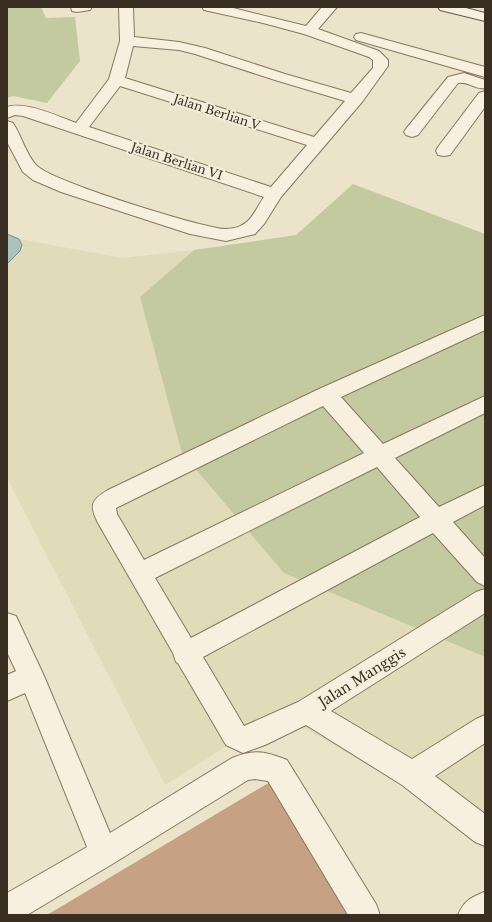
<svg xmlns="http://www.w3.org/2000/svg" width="492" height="922" viewBox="0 0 492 922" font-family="'Libre Baskerville',serif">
<rect width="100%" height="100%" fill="#ece3cb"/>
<path fill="#e1dbb9" d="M19 239 122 258 194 250 141 297 284 573 485 657V850L458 818 279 713 165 785 7 478V264L20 250 22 245Z"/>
<path fill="#c4ca9f" d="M7 7H41L46 18 75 17 80 61 47 103 13 96 7 98Z
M353 184 485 234V657L284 573 182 453 140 297 194 250 296 235Z"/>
<path fill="#abc1bb" stroke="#728f88" d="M7 234 19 239 22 245 20 251 7 264Z"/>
<path fill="#c7a184" d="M277 778 358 915H47L243 798Z"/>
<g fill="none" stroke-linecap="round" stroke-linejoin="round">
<g stroke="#887660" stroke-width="2">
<path id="street" d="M71 7H92L90 10 77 12 72 11Z
M119 7H133L134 37 179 42 205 48 285 74 351 93 373 68V60L369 57 304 34 263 23 204 10 202 7H229L306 26 322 7H337L318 29 379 51 388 60V66L362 102 281 197 264 224 255 234 226 241 190 234 61 192 33 180 23 172 7 142V121L13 123C21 135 26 154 36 165 50 181 199 227 224 229 229 229 238 228 242 225 252 221 258 205 264 197L23 116 15 115 7 118V107C26 101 57 116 76 123L109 79 120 41ZM133 46 179 50 195 54 275 80 345 101 314 137 125 78ZM120 86 307 145 271 187 89 127Z
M361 33 485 67V77L356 40 354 37 356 34Z
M464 73 485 80V88C476 90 468 81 458 83L418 135 412 137 406 135 404 132 406 129 448 77Z
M485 91V107L450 155 444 156 438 155 436 151 438 147 479 93Z
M485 315V330L341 397 383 444 485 396V413L395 458 439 507 485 485V505L453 522 485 558V586L477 582 433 533 203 657 244 726 298 702 476 592 485 589V613L331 711 412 759 476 719 485 715V743L435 776 485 814V846L475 842 402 785 306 725 265 745 243 753 226 745 178 663 176 662 173 653 98 523C89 505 91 500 108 490L319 389ZM323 406 364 453 144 560 117 514 116 508ZM377 467 420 517 191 638 155 578Z
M7 613 16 616 44 676 110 833 232 758C254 749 265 751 287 760L376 904 380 915H348L268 781 255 779 248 780 114 863 27 915H7V893L87 847 25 693 7 701V675L16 671 7 652Z
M484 892 485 915H458C464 901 470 898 484 892Z"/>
</g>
<g stroke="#6a5743" stroke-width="2">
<path id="secondary" d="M438 7H462L485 13V21L440 10Z"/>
</g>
<use href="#street" fill="#f7f0de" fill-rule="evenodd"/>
<use href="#secondary" fill="#f7f0de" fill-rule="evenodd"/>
</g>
<g text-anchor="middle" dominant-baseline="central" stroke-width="4" stroke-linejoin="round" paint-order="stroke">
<g font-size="12" fill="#3a2e22" stroke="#f4edda">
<text transform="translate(217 112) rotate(18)">Jalan Berlian V</text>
<text transform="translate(177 161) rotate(18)">Jalan Berlian VI</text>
</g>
<g font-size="14" fill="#3a2e22" stroke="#f4edda">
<text transform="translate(362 677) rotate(-32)">Jalan Manggis</text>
</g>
</g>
<rect width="492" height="922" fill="none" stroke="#3a2e22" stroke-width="16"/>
</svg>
